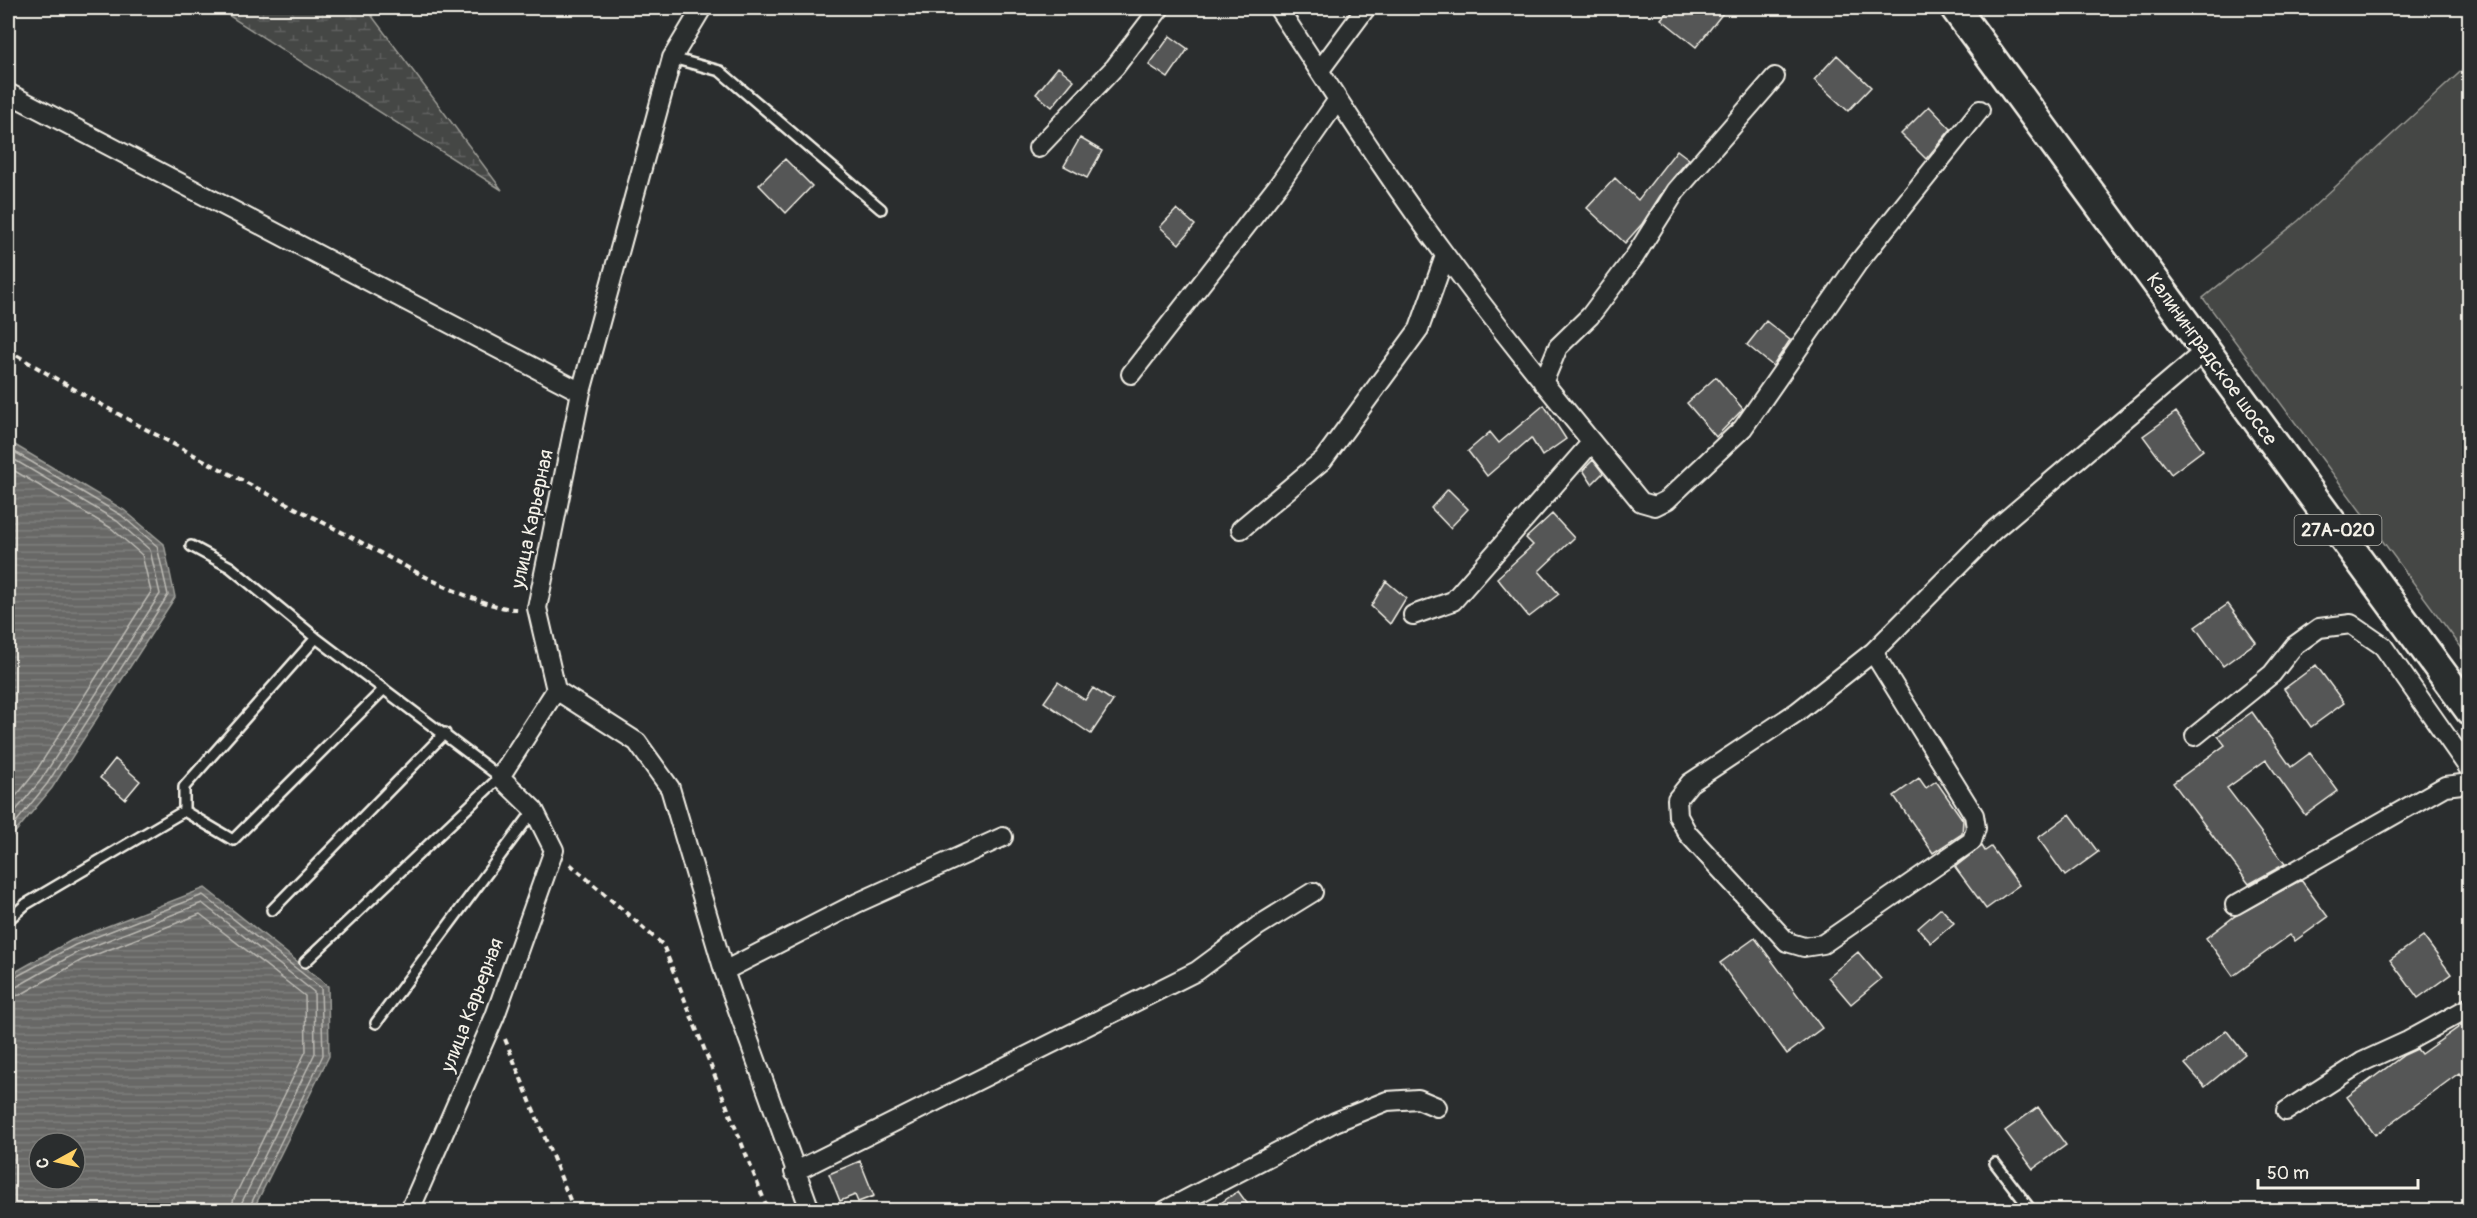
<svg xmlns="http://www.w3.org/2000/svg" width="2477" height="1218" viewBox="0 0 2477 1218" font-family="Pangolin,sans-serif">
<defs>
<pattern id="wetland-marsh" width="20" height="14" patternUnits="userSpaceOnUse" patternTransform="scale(1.5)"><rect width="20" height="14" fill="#444645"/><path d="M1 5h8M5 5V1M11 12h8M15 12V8" fill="none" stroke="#606160"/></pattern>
<pattern id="water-rules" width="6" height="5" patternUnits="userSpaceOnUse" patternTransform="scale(1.5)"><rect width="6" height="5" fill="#676866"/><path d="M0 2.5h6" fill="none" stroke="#7d7e7c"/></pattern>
</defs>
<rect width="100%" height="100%" fill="#2a2d2e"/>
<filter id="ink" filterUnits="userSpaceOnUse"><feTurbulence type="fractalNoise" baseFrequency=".0167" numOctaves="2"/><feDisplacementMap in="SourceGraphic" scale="12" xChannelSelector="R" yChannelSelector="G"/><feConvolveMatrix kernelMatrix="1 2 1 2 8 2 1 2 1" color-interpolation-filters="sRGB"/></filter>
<g filter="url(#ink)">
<path fill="#444645" stroke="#9c9c96" stroke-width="1.5" d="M2469 64V658L2203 298 2298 221Z"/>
<path fill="url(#wetland-marsh)" stroke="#9c9c96" stroke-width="1.5" d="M217 8H366L502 190Z"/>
<path fill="url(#water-rules)" stroke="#9f9f9a" stroke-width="1.5" fill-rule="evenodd" d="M8 441 124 510 164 544 175 597 52 788 8 841Z
M205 888 328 986 329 1056 253 1210H8V976L72 940ZM39 1143H75V1179H39Z"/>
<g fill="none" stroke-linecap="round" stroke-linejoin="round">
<path stroke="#bcbab4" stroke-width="1.5" d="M8 448 121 515 157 546 168 595 47 784 8 832
M8 456 117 521 150 550 160 594 41 780 8 820
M8 467 111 528 142 555 151 592 34 774 8 806
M8 981 75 945 203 895 321 988 323 1055 248 1210
M8 988 16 987 78 952 202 903 314 992 315 1053 242 1202 240 1210
M8 997 20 995 82 960 200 914 305 996 306 1051 234 1198 231 1210"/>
</g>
<path fill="#555756" stroke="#f4f1e8" stroke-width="1.5" d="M1671 8H1727L1696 47 1661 19Z
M1170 36 1188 49 1168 78 1149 65Z
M1837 55 1871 87 1848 111 1814 80Z
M1058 67 1074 80 1052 107 1036 94Z
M1929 106 1951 129 1926 159 1901 134Z
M1080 138 1102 151 1087 178 1064 166Z
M1677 150 1689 159 1667 185 1642 224 1625 243 1587 208 1615 178 1638 200Z
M785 159 812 186 786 213 759 185Z
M1177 209 1195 225 1179 244 1160 227Z
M1766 321 1790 340 1773 366 1747 345Z
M1716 377 1743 409 1716 437 1687 403Z
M1544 405 1566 439 1542 456 1531 438 1487 476 1468 451 1490 432 1499 443Z
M2176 412 2203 450 2171 474 2143 436Z
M1593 460 1603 473 1592 484 1583 470Z
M1448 489 1468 509 1450 528 1431 508Z
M1552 514 1574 538 1539 571 1559 594 1529 617 1497 578 1533 545 1526 538Z
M1386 581 1406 598 1390 624 1371 606Z
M2228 604 2256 642 2223 666 2195 627Z
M2316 665 2344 703 2311 727 2284 689Z
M1058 682 1085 700 1093 688 1113 701 1091 734 1044 702Z
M2252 712 2291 767 2310 753 2338 791 2305 815 2266 760 2227 788 2285 864 2249 884 2173 783 2225 745 2218 736Z
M115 759 140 781 125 799 100 778Z
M1919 778 1926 788 1936 781 1963 820 1962 834 1933 853 1894 796Z
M2070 814 2098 852 2065 876 2038 838Z
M1982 846 1985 851 1991 847 2019 885 1986 909 1955 867Z
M2301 880 2328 917 2295 941 2290 935 2233 976 2206 938 2235 916Z
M1941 908 1954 923 1931 943 1918 928Z
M2423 936 2451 974 2418 998 2390 960Z
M1755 938 1822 1028 1787 1054 1720 963Z
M1858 952 1881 979 1851 1004 1828 977Z
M2469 1020V1087L2459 1073 2375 1135 2347 1097 2404 1055 2417 1049 2421 1054Z
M2226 1030 2245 1054 2205 1087 2185 1064Z
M2038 1107 2066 1145 2033 1169 2005 1131Z
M860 1161 874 1196 858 1202 855 1195 840 1201 829 1174Z
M1238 1191 1252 1210H1211Z"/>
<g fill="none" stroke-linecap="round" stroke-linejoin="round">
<g stroke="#f4f1e8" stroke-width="14">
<path id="service" d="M672 58 720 71 881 209
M191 546 230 567 316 638 500 777 305 962
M184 811V787L316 638
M272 910 445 733
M8 920 26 904 184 811 233 840 384 689
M376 1023 534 810
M1995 1163 2031 1210"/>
</g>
<g stroke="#f4f1e8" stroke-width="22">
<path id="minor" d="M1278 8C1333 91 1386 176 1446 256 1508 341 1575 421 1641 502L1655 506 1667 500 1743 428 1857 264 1980 110
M1320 70 1366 8
M8 93 581 392
M1038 148 1115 67 1160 8
M1131 374 1279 184 1337 101
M1543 383 1558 347 1590 316 1635 256 1676 191 1775 77
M1241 529 1323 460 1419 329 1445 256
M1413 615 1453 601 1592 442
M1873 652 1797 712 1690 783 1677 799 1678 816 1688 834 1787 942 1804 947 1823 944 1972 841 1976 828 1974 815 1873 652 1993 531 2206 350
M556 690 637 742 670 788 724 971 810 1210
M2195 736 2272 674 2294 646 2319 628 2351 624 2383 646 2470 770
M2235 905 2445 786 2470 783
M724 971 857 903 1003 837
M2286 1111 2362 1062 2408 1041 2470 1007
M794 1172 1197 971 1258 926 1313 892
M410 1210 495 1016 554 850 534 810 500 777 556 690 537 608 581 392 672 58 702 8
M1166 1210 1335 1122 1387 1101 1418 1099 1437 1107"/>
</g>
<g stroke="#f4f1e8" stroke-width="33">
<path id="primary" d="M1955 8 2470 711"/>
</g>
<path stroke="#f4f1e8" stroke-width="4" stroke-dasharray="6 4.5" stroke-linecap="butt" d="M8 350C119 418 236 477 351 537 389 557 478 610 518 609
M570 864 663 945 768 1210
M505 1039 574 1210"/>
<use href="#service" stroke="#2a2d2e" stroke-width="9"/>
<use href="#minor" stroke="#2a2d2e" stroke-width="18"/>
<use href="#primary" stroke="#2a2d2e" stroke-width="28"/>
</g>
</g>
<g text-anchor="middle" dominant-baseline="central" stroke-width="5" stroke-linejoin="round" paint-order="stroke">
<rect fill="#2a2d2e" stroke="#b7b6b0" stroke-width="1.5" x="2294.5" y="515" width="87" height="30" rx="4.5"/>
<g font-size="18" font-weight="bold" fill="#f4f1e8">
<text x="2338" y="530">27А-020</text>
</g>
<g font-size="20" fill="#f4f1e8" stroke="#2a2d2e">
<text transform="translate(2212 359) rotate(54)">Калининградское шоссе</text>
<text transform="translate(532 519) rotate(-78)">улица Карьерная</text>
<text transform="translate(472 1005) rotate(-69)">улица Карьерная</text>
</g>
</g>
<rect width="2477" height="1218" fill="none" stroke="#2a2d2e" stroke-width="30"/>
<rect x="15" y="15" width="2447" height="1188" fill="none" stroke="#f4f1e8" stroke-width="2" filter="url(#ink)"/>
<g transform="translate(57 1161) rotate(262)"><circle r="28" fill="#2a2d2e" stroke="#7b7b78" stroke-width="1.5"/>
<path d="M0-4.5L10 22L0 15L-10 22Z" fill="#ffd166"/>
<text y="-9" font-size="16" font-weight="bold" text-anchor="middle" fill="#f4f1e8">С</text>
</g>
<path d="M2258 1179v9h160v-9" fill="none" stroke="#f4f1e8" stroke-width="3"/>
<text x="2267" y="1179" font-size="18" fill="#f4f1e8" stroke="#2a2d2e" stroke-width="4.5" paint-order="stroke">50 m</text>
</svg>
